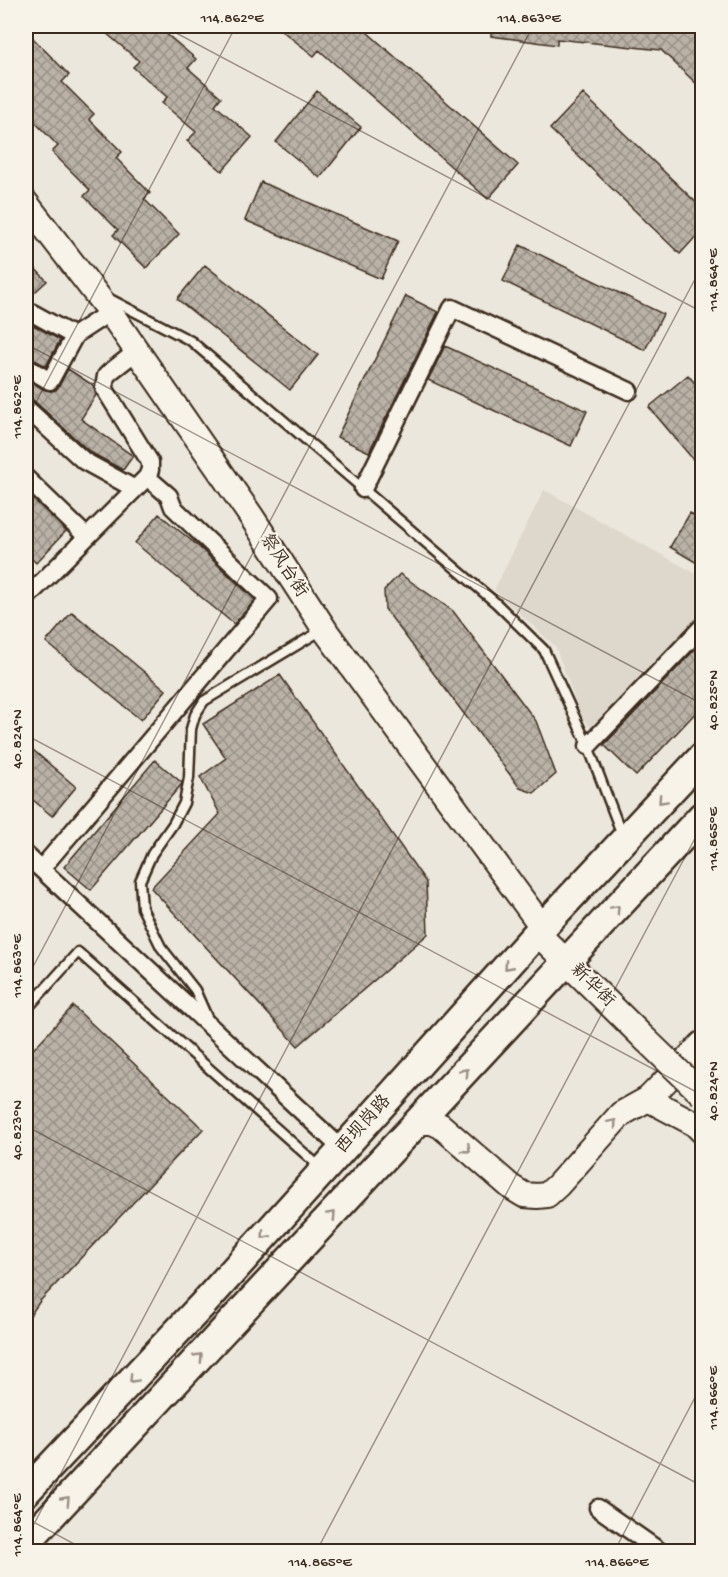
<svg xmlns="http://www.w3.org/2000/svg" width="728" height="1577" viewBox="0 0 728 1577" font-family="'Gochi Hand','LXGW WenKai TC',sans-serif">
<defs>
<pattern id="building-cross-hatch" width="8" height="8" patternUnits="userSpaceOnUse" patternTransform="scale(1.5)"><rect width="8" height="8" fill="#bab2a7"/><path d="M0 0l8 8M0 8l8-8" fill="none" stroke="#989187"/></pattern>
</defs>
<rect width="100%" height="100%" fill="#ece7dc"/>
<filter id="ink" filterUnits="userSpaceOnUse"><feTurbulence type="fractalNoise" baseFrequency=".0167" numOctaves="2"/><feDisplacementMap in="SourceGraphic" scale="12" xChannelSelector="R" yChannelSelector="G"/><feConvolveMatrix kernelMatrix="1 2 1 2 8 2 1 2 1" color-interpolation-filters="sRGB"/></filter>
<g filter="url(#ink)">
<path fill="#ddd7cc" d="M544 490 702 577V625L596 735 581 715 555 646 494 590Z"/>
<path fill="url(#building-cross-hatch)" stroke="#3b2a1e" stroke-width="1.5" d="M98 26H157L196 59 188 68 221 97 215 105 252 137 222 171 187 141 196 132 162 103 167 97 133 67 139 61Z
M276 26H360L518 165 488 199 319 50 314 56Z
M491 26H702V89L661 50 557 39V45L491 36Z
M26 31 69 75 62 82 94 114 89 119 122 152 116 158 150 193 144 199 179 234 146 268 113 235 118 230 84 196 90 190 52 152 58 146 26 113Z
M317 91 361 127 320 178 276 142Z
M583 94 702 208V230L680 254 550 129Z
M261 182 398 241 381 279 245 220Z
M520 245 663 314 645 350 503 281Z
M26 259 47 281 26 300Z
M205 265 318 355 290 390 177 299Z
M406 296 438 312 369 452 337 437Z
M26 321 60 340 46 366 31 358 26 357Z
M445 346 587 411 571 446 428 380Z
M68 369 94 386 96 395 81 419 133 456 123 470 90 452 33 400 26 398V379L45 390 51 391 56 390 59 386Z
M688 375 702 392V470L649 407Z
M26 492 66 531 36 563 26 553Z
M690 513 702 520V566L670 547Z
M159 514 198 546 255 600 234 624 135 543Z
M400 574 453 611 536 721 556 774 534 793 520 788 385 609 384 590Z
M72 612 166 690 141 720 46 642Z
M702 642V706L636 776 604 745Z
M280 675 426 882 428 934 298 1046 151 888 220 814 200 777 226 758 203 724Z
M26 744 76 787 52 816 26 794Z
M155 760 182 783 181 785 91 890 64 867Z
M73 1006 203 1129 40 1301 26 1321V1057Z"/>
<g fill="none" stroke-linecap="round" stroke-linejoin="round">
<g stroke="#3b2a1e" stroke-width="13">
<path id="lane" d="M110 299 191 341 496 603 544 650 588 746 622 835
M26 1010 78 952 321 1168
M207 1017 195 990 161 947 142 908 140 881 152 854 173 824 184 803 189 778 191 729 195 715 204 701 322 630"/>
</g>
<g stroke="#3b2a1e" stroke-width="21">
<path id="street" d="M27 310 74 336
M26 367 50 381 75 335 110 312
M26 408 84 461 135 489
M26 478 87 537
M363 489 452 308 629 391
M26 598 147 477 150 470V462L104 388 106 376 110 372 137 351
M588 746 702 627
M26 855 342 1149
M41 869 269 599 173 507 169 496 147 477
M598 1508 661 1552"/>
</g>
<g stroke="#3b2a1e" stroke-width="28">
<path id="secondary" d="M26 203 110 312 251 516 327 633 543 928
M537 933 646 1040
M648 1099 702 1044
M418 1122H432L441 1126 511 1187 524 1195 537 1196 547 1195 558 1185 621 1114 648 1099 695 1124 702 1131"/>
</g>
<g stroke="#3b2a1e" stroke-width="32">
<path id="primary" d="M26 1492 205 1302 537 933 702 757
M26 1543 702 816"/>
</g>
<use href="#lane" stroke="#f7f3e8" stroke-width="8"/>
<use href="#street" stroke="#f7f3e8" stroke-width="16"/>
<use href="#secondary" stroke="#f7f3e8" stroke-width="24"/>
<use href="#primary" stroke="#f7f3e8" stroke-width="27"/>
<g stroke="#3b2a1e" stroke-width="28" stroke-linecap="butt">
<path id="secondary-bridge" d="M646 1040 702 1094"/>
</g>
<use href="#secondary-bridge" stroke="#f7f3e8" stroke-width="24"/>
</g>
<defs><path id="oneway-chevron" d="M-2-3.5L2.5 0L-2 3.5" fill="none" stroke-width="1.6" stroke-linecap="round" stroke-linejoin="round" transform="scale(1.5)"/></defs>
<g stroke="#998e83">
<use href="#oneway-chevron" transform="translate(662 800) rotate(133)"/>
<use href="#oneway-chevron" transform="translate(616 909) rotate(-47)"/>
<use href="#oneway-chevron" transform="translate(508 966) rotate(132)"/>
<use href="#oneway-chevron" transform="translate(465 1072) rotate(-47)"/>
<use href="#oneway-chevron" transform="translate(613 1123) rotate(-49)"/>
<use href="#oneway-chevron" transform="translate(467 1149) rotate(41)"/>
<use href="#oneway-chevron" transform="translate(332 1215) rotate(-47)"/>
<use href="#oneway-chevron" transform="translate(265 1235) rotate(132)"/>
<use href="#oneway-chevron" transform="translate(199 1357) rotate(-47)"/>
<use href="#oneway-chevron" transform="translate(133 1379) rotate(133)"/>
<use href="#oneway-chevron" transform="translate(66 1500) rotate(-47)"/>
</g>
</g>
<path fill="none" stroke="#3b2a1e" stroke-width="1.5" stroke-opacity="0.45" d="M163 26 702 312M26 344 702 704M26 421 236 26M26 735 702 1095M26 980 533 26M26 1126 702 1486M26 1518 89 1552M26 1539 702 266M316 1552 702 825M614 1552 702 1384"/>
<g text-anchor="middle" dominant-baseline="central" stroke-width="4.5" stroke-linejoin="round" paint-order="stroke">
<g font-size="18" fill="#3b2a1e" stroke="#f7f3e8">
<text transform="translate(283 566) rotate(57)">祭风台街</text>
<text transform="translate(592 986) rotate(44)">新华街</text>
<text transform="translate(364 1125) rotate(-48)">西坝岗路</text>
</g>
</g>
<rect width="728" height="1577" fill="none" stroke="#f7f3e8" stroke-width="66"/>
<rect x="33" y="33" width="662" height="1511" fill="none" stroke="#3b2a1e" stroke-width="2"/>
<g font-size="15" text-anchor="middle" fill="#3b2a1e">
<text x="232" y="22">114.862°E</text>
<text x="529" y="22">114.863°E</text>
<text transform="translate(712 280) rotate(-90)" y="5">114.864°E</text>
<text transform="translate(16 407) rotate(-90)" y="5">114.862°E</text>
<text transform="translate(712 700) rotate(-90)" y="5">40.825°N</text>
<text transform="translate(16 739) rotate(-90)" y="5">40.824°N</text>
<text transform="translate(712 839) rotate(-90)" y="5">114.865°E</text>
<text transform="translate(16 966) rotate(-90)" y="5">114.863°E</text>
<text transform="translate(712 1091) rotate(-90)" y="5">40.824°N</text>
<text transform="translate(16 1130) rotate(-90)" y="5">40.823°N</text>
<text transform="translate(712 1398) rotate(-90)" y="5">114.866°E</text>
<text transform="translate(16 1525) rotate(-90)" y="5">114.864°E</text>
<text x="320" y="1566">114.865°E</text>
<text x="617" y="1566">114.866°E</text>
</g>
</svg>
